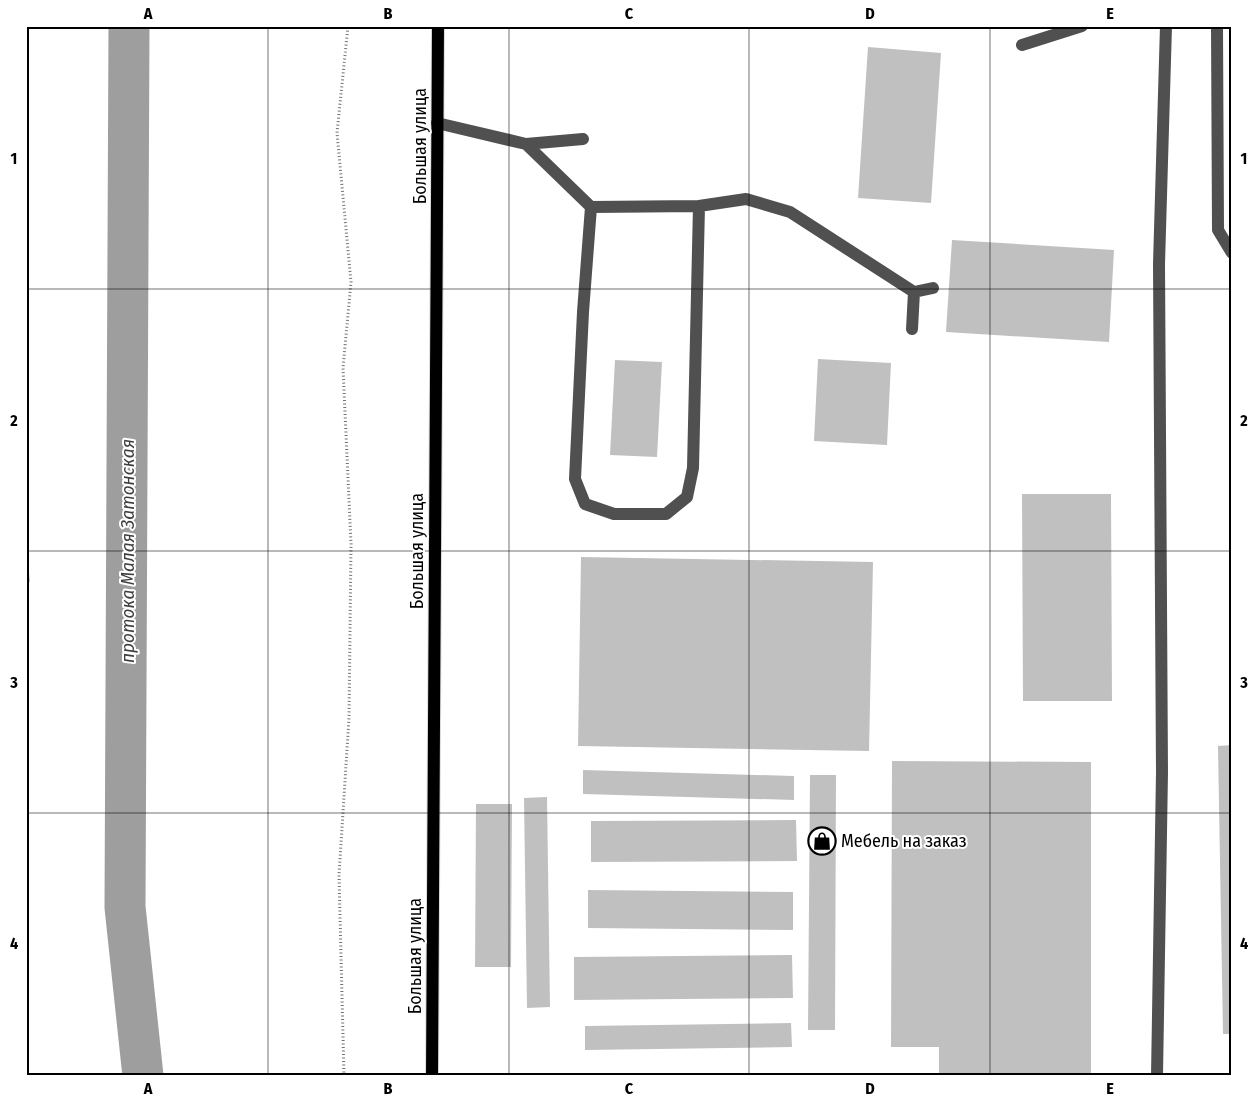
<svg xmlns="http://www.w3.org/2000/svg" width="1258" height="1102" viewBox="0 0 1258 1102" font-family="'Fira Sans Condensed',sans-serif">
<rect width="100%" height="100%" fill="#fff"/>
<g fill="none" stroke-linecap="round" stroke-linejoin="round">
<path stroke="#9e9e9e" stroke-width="41" d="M129 26 125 907 143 1076"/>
</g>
<path fill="#c0c0c0" d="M868 47 941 53 931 203 858 198Z
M952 240 1114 250 1109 342 946 332Z
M818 359 891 363 887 445 814 441Z
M615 360 662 362 657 457 610 455Z
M1022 494H1111L1112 701H1023Z
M26 542 30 582H26Z
M581 557 873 562 869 751 578 746Z
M1232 745V1034H1223L1218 746Z
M892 761 1091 762V1076H939V1047H891Z
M583 770 794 776V800L583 794Z
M810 775H836L835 1030H808Z
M547 797 550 1007 527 1008 524 798Z
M476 804H512L511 967H475Z
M796 820 797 861 591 862V821Z
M588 890 793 892V930L588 928Z
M792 955 793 998 574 1000V957Z
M791 1023 792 1047 585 1050V1026Z"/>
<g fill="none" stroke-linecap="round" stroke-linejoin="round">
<g stroke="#dbdbdb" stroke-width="14">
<path id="major" d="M432 1076 438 26"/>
</g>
<path stroke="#727272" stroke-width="3" stroke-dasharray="1 2.5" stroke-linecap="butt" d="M344 1076 339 875 349 718 351 544 343 368 351 282 337 133 348 26"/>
<path stroke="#505050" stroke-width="12" d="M1217 26 1218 230 1232 253
M1022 45 1082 26
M437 123 526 144 591 207 583 312 575 479 585 504 614 514H666L687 497 693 468 699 206 591 207
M526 144 583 139
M699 206 746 199 790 212 914 292 912 329
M914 292 933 288
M1157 1076 1162 772 1159 264 1166 26"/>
<use href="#major" stroke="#000" stroke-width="12"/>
</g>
<path fill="none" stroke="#000" stroke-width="1" stroke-opacity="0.55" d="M268 26V1076M509 26V1076M749 26V1076M990 26V1076M26 289H1232M26 551H1232M26 813H1232"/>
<defs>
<g id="shop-ring" transform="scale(1.4375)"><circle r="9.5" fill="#fff" stroke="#000" stroke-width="1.5"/><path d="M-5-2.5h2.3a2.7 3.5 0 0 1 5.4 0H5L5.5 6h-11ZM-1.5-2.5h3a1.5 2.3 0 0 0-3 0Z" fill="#000"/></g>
</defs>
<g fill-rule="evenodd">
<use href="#shop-ring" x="822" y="841"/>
</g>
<g text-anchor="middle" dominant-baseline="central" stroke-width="4" stroke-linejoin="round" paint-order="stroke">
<g font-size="18" fill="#000" stroke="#fff">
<text transform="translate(420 146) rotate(-90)">Большая улица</text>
<text transform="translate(417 551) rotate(-90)">Большая улица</text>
<text transform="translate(415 956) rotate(-90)">Большая улица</text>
</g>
<g font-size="18" fill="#000" stroke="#fff" text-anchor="start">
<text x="841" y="841">Мебель на заказ</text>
</g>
<g font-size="19" font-style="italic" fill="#3f3f3f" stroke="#fff">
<text transform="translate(127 551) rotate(-90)">протока Малая Затонская</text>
</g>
</g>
<rect width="1258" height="1102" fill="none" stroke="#ffffff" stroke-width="55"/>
<rect x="28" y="28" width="1202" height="1046" fill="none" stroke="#000" stroke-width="2"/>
<g font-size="16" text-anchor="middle" font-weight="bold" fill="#000">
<text x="148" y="19">A</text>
<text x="388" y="19">B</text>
<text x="629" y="19">C</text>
<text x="870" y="19">D</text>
<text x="1110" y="19">E</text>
<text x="14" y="164">1</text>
<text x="1244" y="164">1</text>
<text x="14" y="426">2</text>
<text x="1244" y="426">2</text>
<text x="14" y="688">3</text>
<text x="1244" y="688">3</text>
<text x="14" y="949">4</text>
<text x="1244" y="949">4</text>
<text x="148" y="1094">A</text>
<text x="388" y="1094">B</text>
<text x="629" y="1094">C</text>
<text x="870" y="1094">D</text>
<text x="1110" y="1094">E</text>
</g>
</svg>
